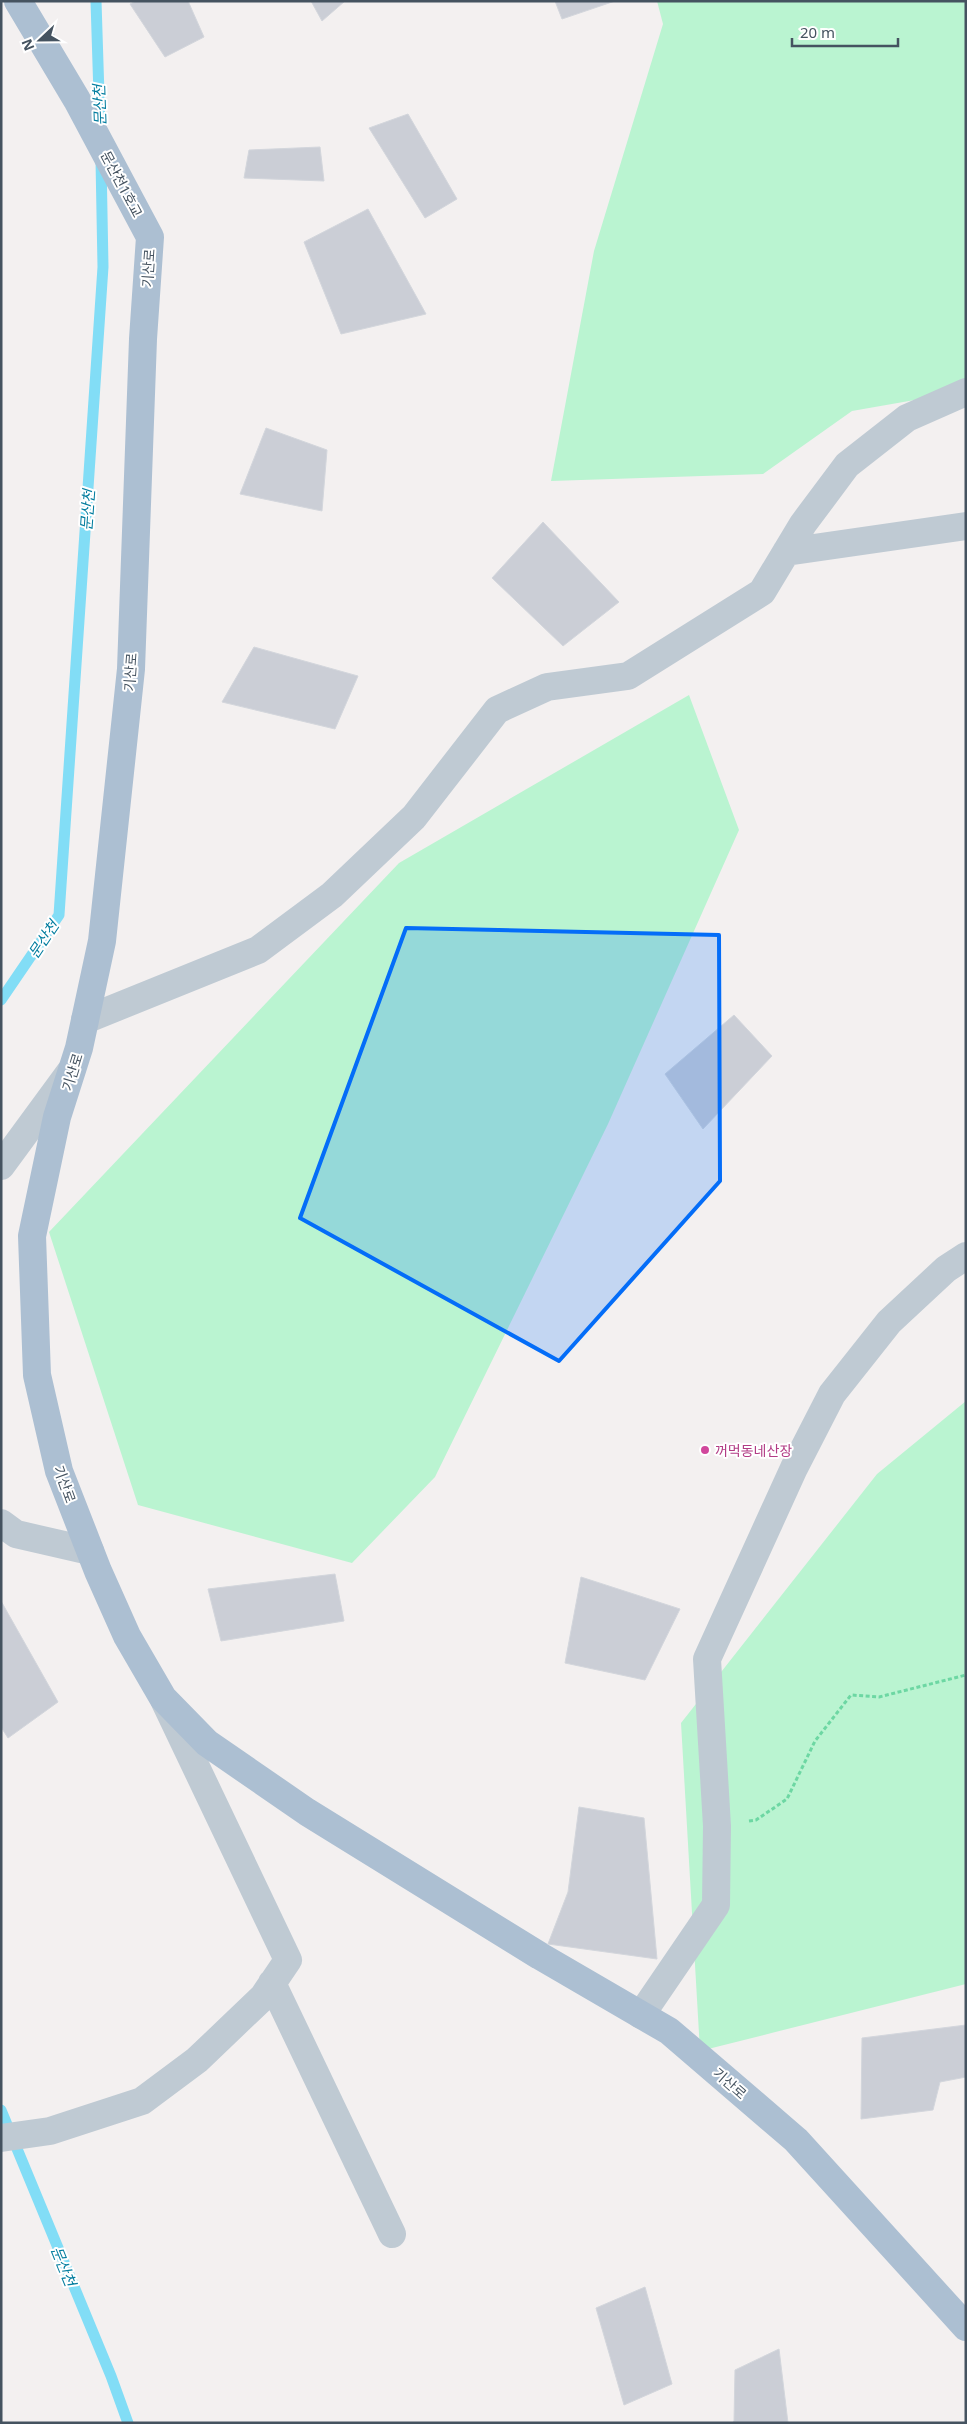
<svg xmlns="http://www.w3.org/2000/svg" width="967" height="2424" viewBox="0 0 967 2424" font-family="'Noto Sans','Noto Sans KR',sans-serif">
<rect width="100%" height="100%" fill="#f3f0f0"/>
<path fill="#baf4d1" d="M657 1H966V391L852 411 763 474 551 481 594 251 663 24Z
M689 695 739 830 608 1124 435 1477 352 1563 138 1505 49 1232 399 863Z
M966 1401V1984L700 2051 681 1723 877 1474Z"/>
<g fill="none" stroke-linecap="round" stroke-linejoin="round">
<path stroke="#82ddf6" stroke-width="11" d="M96 1 100 127
M1 1000 59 915 103 267 101 160
M1 2110 111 2376 128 2423"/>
</g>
<path fill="#cbced6" stroke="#d3d6dc" d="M136 1H188L204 37 165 57 130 4Z
M311 1H345L322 21Z
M555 1H615L562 19Z
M408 114 457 199 425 218 369 128Z
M320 147 324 181 244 178 249 150Z
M368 209 426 314 341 334 304 242Z
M266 428 327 450 322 511 240 494Z
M543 522 619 602 563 646 492 578Z
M254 647 358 676 335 729 222 702Z
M734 1015 772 1056 703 1129 665 1074Z
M335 1574 344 1621 221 1641 208 1589Z
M581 1577 680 1609 645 1680 565 1663Z
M1 1601 58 1702 8 1738 1 1727Z
M579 1807 644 1818 657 1959 548 1944 568 1892Z
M966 2025V2077L940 2082 933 2110 861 2119 862 2038Z
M645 2287 672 2384 624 2405 596 2308Z
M779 2349 788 2423H732L734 2421 735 2370Z"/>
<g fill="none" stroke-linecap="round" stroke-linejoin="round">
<path stroke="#6dd7a3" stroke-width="3" stroke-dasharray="4 2.5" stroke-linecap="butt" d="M749 1821 756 1820 787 1799 815 1741 851 1695 879 1697 966 1675"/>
<path stroke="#bfcad3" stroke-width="28" d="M786 552 966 526
M85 1020 258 950 332 895 414 817 497 710 547 687 628 676 762 592 803 524 847 465 907 418 966 392
M1 1166 70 1072
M1 1523 16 1534 90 1551
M272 1983 392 2234
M641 2015 716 1905 717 1826 707 1659 794 1468 832 1394 889 1322 946 1269 966 1256
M1 2138 50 2131 142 2101 197 2060 263 1997 288 1960 165 1702"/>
<path stroke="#acbfd2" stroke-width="28" d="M18 1 77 100 150 237 143 339 131 669 102 941 79 1048 57 1117 32 1236 37 1375 59 1471 98 1571 127 1636 163 1698 207 1743 307 1812 540 1956 669 2031 796 2140 966 2327"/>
</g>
<path fill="#046df8" fill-opacity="0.2" stroke="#046df8" stroke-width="4" stroke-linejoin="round" d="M406 928 719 935 720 1181 559 1361 300 1218Z"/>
<circle fill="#d1479c" stroke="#fff" stroke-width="2" cx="705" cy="1450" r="5"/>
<g text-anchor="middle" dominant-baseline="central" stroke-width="4" stroke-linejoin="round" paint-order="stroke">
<g font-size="14" fill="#455360" stroke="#fff">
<text transform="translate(122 184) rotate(62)">문산천1호교</text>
<text transform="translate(148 268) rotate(-86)">기산로</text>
<text transform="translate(130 672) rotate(-86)">기산로</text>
<text transform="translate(72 1072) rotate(-73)">기산로</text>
<text transform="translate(65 1484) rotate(70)">기산로</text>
<text transform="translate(730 2083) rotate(41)">기산로</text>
</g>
<g font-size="14" fill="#b23c85" stroke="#fff" text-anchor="start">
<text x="715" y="1450">꺼먹동네산장</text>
</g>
<g font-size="15" font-style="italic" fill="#037d9f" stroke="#fff">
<text transform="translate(99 105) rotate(-92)">문산천</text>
<text transform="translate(87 510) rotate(-86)">문산천</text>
<text transform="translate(43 939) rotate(-56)">문산천</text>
<text transform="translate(64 2266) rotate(68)">문산천</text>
</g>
</g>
<rect width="967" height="2424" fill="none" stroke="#455360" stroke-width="5"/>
<g transform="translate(40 40) rotate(248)" stroke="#ffffff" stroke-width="4" paint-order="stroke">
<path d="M0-4L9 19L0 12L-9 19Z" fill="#455360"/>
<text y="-8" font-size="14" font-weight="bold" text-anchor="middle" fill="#455360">N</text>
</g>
<path d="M792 38v8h106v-8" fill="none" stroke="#455360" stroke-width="2.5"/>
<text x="800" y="38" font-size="15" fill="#455360" stroke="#ffffff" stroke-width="4" paint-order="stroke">20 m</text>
</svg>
